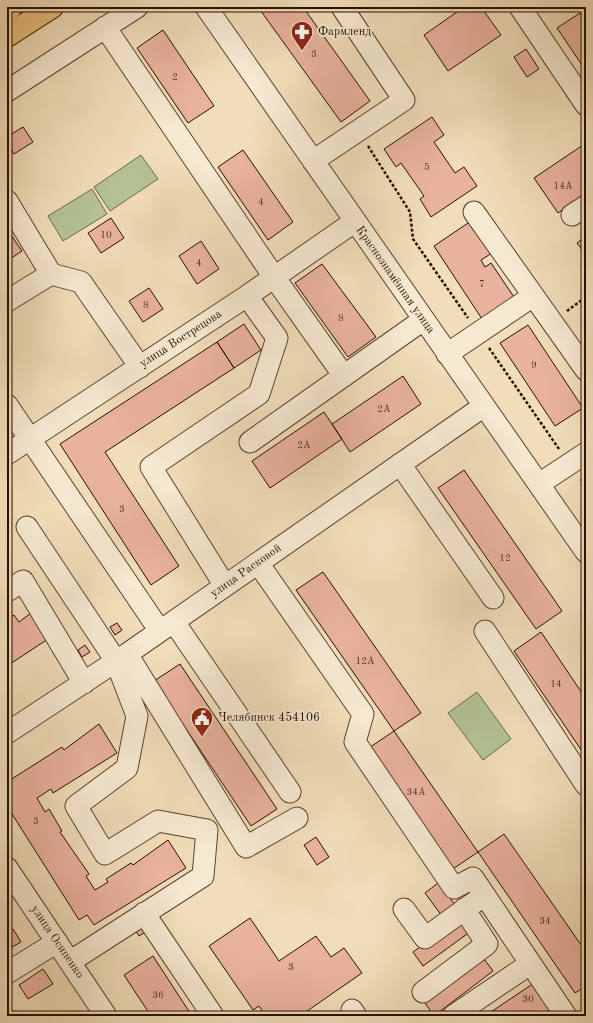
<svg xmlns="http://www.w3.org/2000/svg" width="593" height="1023" viewBox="0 0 593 1023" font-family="'Old Standard TT',serif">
<rect width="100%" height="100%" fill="#f1ddb9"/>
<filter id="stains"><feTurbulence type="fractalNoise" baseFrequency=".005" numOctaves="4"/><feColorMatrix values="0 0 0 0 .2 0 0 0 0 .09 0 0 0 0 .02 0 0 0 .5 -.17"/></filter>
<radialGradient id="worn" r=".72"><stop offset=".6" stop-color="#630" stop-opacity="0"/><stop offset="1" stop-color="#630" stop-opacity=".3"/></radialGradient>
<path fill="#b4c294" stroke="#6e684a" d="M141 155 158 179 110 211 94 187Z
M92 189 107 214 63 241 48 216Z
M477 692 511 739 483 760 448 713Z"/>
<path fill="#e9b29e" stroke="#270f00" d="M258 7H303L370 101 341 122Z
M464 7H481L501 35 448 71 424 35Z
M580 13 586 21V71L557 28Z
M163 30 214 106 188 123 137 48Z
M526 49 539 69 527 77 514 57Z
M432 117 444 135 434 142 455 173 464 167 477 186 431 217 420 199 424 196 401 163 396 167 384 149Z
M23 127 33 142 14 154 7 142V137Z
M586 143V194L558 213 534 178Z
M243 150 293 222 268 240 218 167Z
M111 218 124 238 101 253 88 233Z
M474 219 495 251 481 260 485 267 491 263 516 300 484 322 434 246Z
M7 229 22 251 7 261Z
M586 236V255L577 243Z
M201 241 219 269 197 284 179 256Z
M322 264 376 337 348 357 295 283Z
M149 288 163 309 143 322 129 301Z
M244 324 261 350 234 368 217 342Z
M528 325 583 408 555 426 500 343Z
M217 342 234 368 105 452 179 566 151 585 60 444Z
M403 376 421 404 350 452 332 424Z
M324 412 342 439 270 488 252 461Z
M464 470 562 611 536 629 438 488Z
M323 572 421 713 394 731 296 590Z
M31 613 48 639 7 666V619L14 615 19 622Z
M117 623 122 630 115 635 110 627Z
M541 632 586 699V757L514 651Z
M85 645 90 652 82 657 78 650Z
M180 664 277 809 251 826 154 681Z
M99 724 117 753 53 793 51 789 37 798 45 812 49 809 62 831 60 832 89 874 86 876 95 890 108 882 106 879 131 863 133 865 168 840 186 868 94 925 87 915 79 920 7 806V794L11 791 7 782 62 747 64 750Z
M394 731 478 852 450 871 366 750Z
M504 834 586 952V986L575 993 478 852Z
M316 837 329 857 317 865 304 845Z
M438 883 456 906 442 916 425 893Z
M464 915 474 929 423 966 413 952Z
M250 918 279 961 316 936 331 957 344 948 362 973 300 1016H266L259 1006 253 1010 209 946Z
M132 925 152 928 139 936Z
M13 929 21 942 7 950V933Z
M153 956 192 1016H151L124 975Z
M484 959 493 971 434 1016 425 1003Z
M43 969 53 984 28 999 19 985Z
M534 983 554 1016H485Z"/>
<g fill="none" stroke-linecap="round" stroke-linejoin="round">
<g stroke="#5a422e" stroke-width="23">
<path id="minor" d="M206 7 586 552
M520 7 586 105
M105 27 274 277 344 376
M7 91 137 7
M313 161 404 100 342 7
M7 201 51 274 81 282 140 367
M474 212 586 370
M572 215 586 206
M7 301 51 274
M447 354 533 296
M7 405 160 631
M250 442 423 320
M7 454 247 296 354 222
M400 464 493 598
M539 484 586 453
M27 527 116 661 137 716 127 768 76 806 105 854 158 821 207 830 203 876 71 961
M258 563 363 714 355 742 454 888 473 878 566 1016
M225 586 151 467 259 394 277 338 247 296
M7 591 23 581 84 683
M174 622 290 792
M485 631 586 785
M127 654 246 847 297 818
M7 733 127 654 484 406
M7 868 106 1016
M404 909 425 938 475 902
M144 913 213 1016
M7 973 57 942
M423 992 487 944 464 909
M352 1010 356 1016
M453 1016 521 970"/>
</g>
<g stroke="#270f00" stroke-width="24">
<path id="major" d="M7 10 11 7
M7 36 52 7"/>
</g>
<path stroke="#270f00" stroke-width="2.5" stroke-dasharray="3 2" stroke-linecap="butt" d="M368 146 410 212 413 239 468 318
M567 311 586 297
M489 348 559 449
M581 479 586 487"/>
<use href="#minor" stroke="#f6e9d2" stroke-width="21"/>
<use href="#major" stroke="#e8be7c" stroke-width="22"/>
</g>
<defs>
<g id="pharmacy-pin" transform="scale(1.15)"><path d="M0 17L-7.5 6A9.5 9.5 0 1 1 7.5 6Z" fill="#8f2418" stroke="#f6e9d2"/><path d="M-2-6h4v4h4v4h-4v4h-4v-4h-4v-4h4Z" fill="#fff"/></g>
<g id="civic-pin" transform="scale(1.15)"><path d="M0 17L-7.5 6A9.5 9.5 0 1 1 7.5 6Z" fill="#8f2418" stroke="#f6e9d2"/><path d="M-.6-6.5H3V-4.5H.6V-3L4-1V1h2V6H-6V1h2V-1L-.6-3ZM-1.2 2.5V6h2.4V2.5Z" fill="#fff"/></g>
</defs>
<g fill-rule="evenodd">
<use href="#pharmacy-pin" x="302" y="32"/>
<use href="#civic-pin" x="202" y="718"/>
</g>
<g text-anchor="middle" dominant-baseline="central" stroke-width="3.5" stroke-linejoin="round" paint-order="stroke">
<g font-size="10" fill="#583828">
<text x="314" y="54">3</text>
<text x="175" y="77">2</text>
<text x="427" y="167">5</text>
<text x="563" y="186">14А</text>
<text x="261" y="202">4</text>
<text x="106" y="235">10</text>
<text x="199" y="263">4</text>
<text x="482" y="284">7</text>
<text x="146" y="305">8</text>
<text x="341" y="318">8</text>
<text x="534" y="365">9</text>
<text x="384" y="409">2А</text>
<text x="304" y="445">2А</text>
<text x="122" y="509">3</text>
<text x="505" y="558">12</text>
<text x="365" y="661">12А</text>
<text x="556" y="684">14</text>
<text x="416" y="792">34А</text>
<text x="36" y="821">3</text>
<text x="545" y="921">34</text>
<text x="291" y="967">3</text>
<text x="158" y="995">36</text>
<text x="528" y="999">30</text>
</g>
<g font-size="12" fill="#270f00" stroke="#f6e9d2" text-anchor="start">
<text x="318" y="32">Фармленд</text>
<text x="218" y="718">Челябинск 454106</text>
</g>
<g font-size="12" fill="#270f00" stroke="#f6e9d2">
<text transform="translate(395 280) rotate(55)">Краснознамённая улица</text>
<text transform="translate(181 339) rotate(-33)">улица Вострецова</text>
<text transform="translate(246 571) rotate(-35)">улица Расковой</text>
<text transform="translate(57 942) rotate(56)">улица Осипенко</text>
</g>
</g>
<rect width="593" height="1023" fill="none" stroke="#f1ddb9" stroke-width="24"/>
<rect x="8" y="8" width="577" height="1007" fill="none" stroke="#270f00" stroke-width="2"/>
<rect x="12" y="12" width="569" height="999" fill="none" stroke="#270f00"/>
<rect width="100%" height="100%" filter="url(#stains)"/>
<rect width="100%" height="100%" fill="url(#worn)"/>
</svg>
